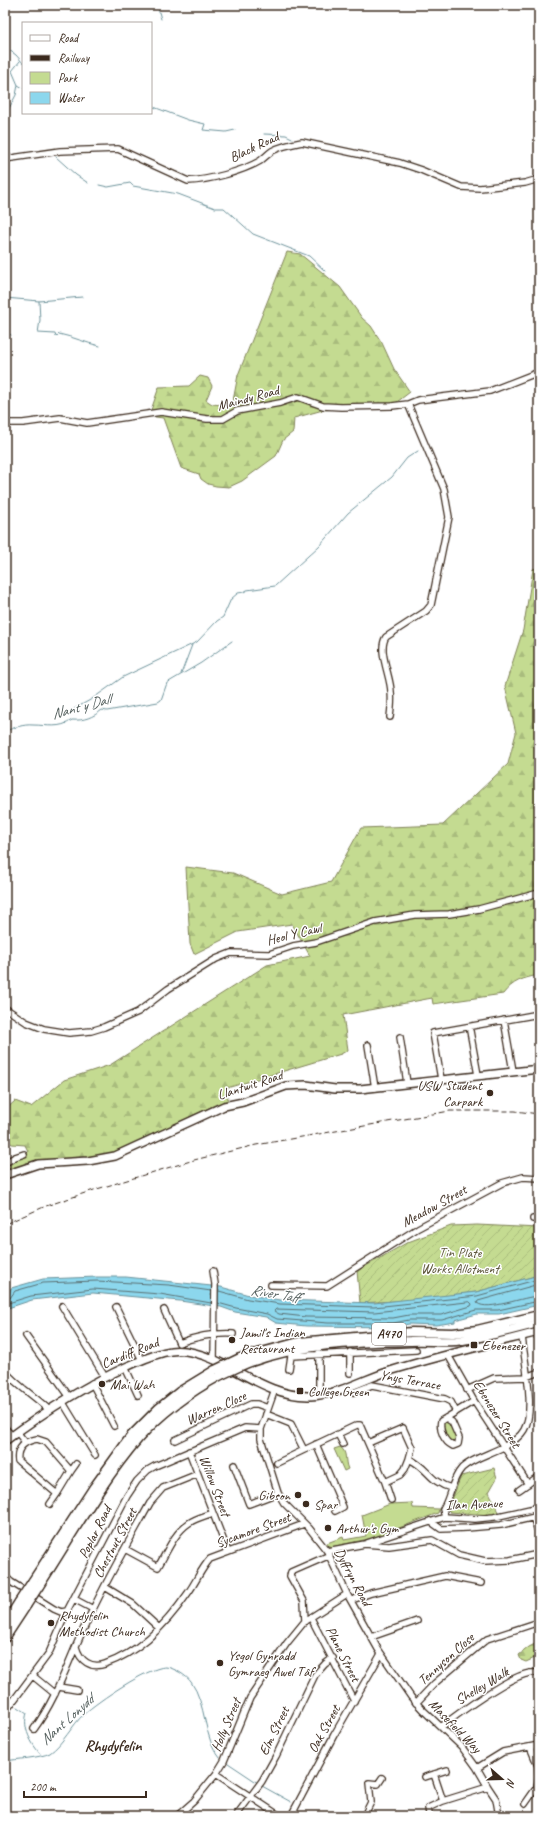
<svg xmlns="http://www.w3.org/2000/svg" width="544" height="1821" viewBox="0 0 544 1821" font-family="Caveat,sans-serif">
<defs>
<pattern id="forest-firs" width="22" height="20" patternUnits="userSpaceOnUse"><rect width="22" height="20" fill="#c4db91"/><path d="M5 1l3.5 6h-7zM16 11l3.5 6h-7z" fill="#a9bc7d"/></pattern>
<pattern id="garden-furrows" width="10" height="10" patternUnits="userSpaceOnUse"><rect width="10" height="10" fill="#c4db91"/><path d="M-1 1l2-2M0 10L10 0M9 11l2-2" fill="none" stroke="#a9bc7d"/></pattern>
</defs>
<rect width="100%" height="100%" fill="#fff"/>
<filter id="ink" filterUnits="userSpaceOnUse"><feTurbulence type="fractalNoise" baseFrequency=".025" numOctaves="2"/><feDisplacementMap in="SourceGraphic" scale="8" xChannelSelector="R" yChannelSelector="G"/><feConvolveMatrix kernelMatrix="1 2 1 2 8 2 1 2 1" color-interpolation-filters="sRGB"/></filter>
<g filter="url(#ink)">
<path fill="url(#forest-firs)" stroke="#808258" d="M287 252 300 254 340 287 362 318 371 326 382 343 394 369 410 392 393 405 323 410 294 418 293 432 283 440 276 456 242 481 229 487 216 486 208 484 201 479 199 474 181 468 163 418 149 416 159 387 189 386 200 376 208 378 212 386 206 400 212 404 232 406 238 375Z
M539 568V975C523 978 513 981 503 994L433 1004 432 998 343 1015 348 1050 341 1054 227 1088 228 1101 217 1104 114 1153 5 1172V1165L16 1159 25 1156 28 1151 25 1145 12 1144 5 1138V1110L15 1101 31 1107 64 1080 110 1065 267 965 310 956 292 924 238 932 194 954 190 944 186 867 233 873 282 894 331 882 361 828 443 825 508 764 516 733 505 686 523 630 533 569Z
M539 1642V1656L526 1662 521 1660 519 1655 529 1647Z"/>
<path fill="#c4db91" stroke="#808258" d="M445 1421 450 1423 457 1436 454 1443 452 1444 441 1430Z
M340 1447C348 1452 344 1461 348 1469L344 1471 334 1449Z
M412 1503 413 1508 439 1509 438 1513 373 1538 331 1547 327 1545V1543L343 1537 344 1540 366 1536 362 1515 390 1504Z"/>
<path fill="url(#garden-furrows)" stroke="#808258" d="M477 1225 539 1228V1275L476 1292 413 1300 360 1303 357 1271 408 1242 451 1226Z
M494 1468 497 1478 489 1492 499 1512 490 1515 450 1512 448 1510 461 1476Z"/>
<path fill="#8cd7ed" stroke="#6c929a" d="M539 1275V1305L499 1314H477L455 1320V1322L436 1325 409 1324 393 1327 306 1326 276 1323 266 1317 235 1312 221 1307 180 1301 93 1293 32 1300 5 1309V1289V1292L9 1294 11 1288 43 1279 97 1277H126L221 1287 249 1295 280 1300 374 1303 476 1292Z"/>
<g fill="none" stroke-linecap="round" stroke-linejoin="round">
<path stroke="#5b6f71" stroke-width="1" d="M539 1284 478 1301 477 1303C488 1312 524 1296 539 1296
M219 1291 248 1299 280 1304 374 1307 477 1296 539 1279
M5 1297 10 1298 15 1291 43 1283 97 1281 169 1285 211 1291
M470 1302 472 1304 471 1306 441 1315H409L393 1318 306 1317 279 1314 274 1311 276 1309 374 1312Z
M218 1303 236 1308 267 1314 277 1319 328 1323H393L409 1320H442L476 1310H498L539 1301
M5 1304 31 1296 93 1289 160 1294 211 1303"/>
<path stroke="#6c929a" stroke-width="1" d="M157 5 161 19
M5 47 16 55 23 63
M18 85 23 88
M151 106 188 120 205 124 203 130 226 132 235 130
M5 116 16 95 18 85 12 71 20 61
M264 134 286 135 292 138
M56 157 76 175 88 183
M99 185 108 187 130 183 133 186 178 194 215 208H224L253 234 309 256 325 271
M5 298 39 301 82 297
M39 301 40 320 38 333 55 334 56 337 59 334C74 337 85 343 100 346
M5 332 11 335
M181 674 192 645
M74 709 92 699 123 677 197 642 217 621 223 617 231 599 238 593 244 592 247 590 275 586 319 546 348 513 392 477 407 458 418 451
M5 731C14 728 23 724 33 725 47 725 60 729 72 720 84 721 93 717 102 710L107 711 158 702 161 700 167 683 201 663 232 641
M5 1696 7 1698
M18 1707 27 1713C22 1728 31 1743 41 1755
M5 1761C17 1759 40 1758 50 1753 62 1745 73 1724 84 1714 98 1701 147 1668 165 1667 173 1667 187 1676 191 1682 207 1704 203 1739 220 1758
M228 1763 258 1783
M262 1786 291 1802"/>
<g stroke="#3b2a1e" stroke-width="8">
<path id="minor" d="M5 159 60 151 118 149 188 181C209 180 241 172 260 161 264 158 268 154 272 151 281 146 291 144 302 142L400 163 421 170 461 187 480 188 525 183 539 179
M5 423H23L60 418 87 423 161 412 207 419H223L237 411 280 403 298 397 323 406 341 407 392 406 408 404 418 400 490 391 539 372
M390 717C391 709 392 700 391 692 391 677 377 650 386 637L426 611 431 605 449 517 444 489 408 404
M5 1008 26 1022 44 1029 69 1033 91 1031 104 1027 138 1012 168 989 216 959 231 953 269 954 293 946 316 942 375 922 415 915 449 914 479 909 539 893
M504 1020 513 1071
M470 1031 478 1075
M400 1037 407 1083
M368 1045 375 1088
M441 1079 433 1033 539 1014
M5 1163 15 1157 24 1154
M533 1219H539
M213 1271 215 1284 214 1360
M271 1285 327 1286 418 1228 502 1183 523 1177 539 1178
M62 1306 105 1377
M116 1307 142 1360
M164 1310 179 1343C198 1336 213 1333 233 1334
M26 1336 69 1396
M350 1352V1373
M319 1353V1395
M448 1355 474 1401 528 1484
M125 1367 138 1395
M289 1369 291 1356 416 1350
M5 1371C17 1386 35 1396 49 1410
M92 1383 114 1426
M275 1389 261 1429V1439L278 1493 284 1503 309 1528 327 1551 347 1594 378 1649 411 1697 422 1709 461 1746 477 1768 488 1787 496 1799 499 1816
M467 1390 494 1378 526 1377 539 1372
M354 1392 372 1385 445 1399 451 1402 456 1412
M62 1401 95 1455
M266 1414 291 1424 304 1450 357 1425H360L385 1482 391 1500
M446 1418 452 1422 459 1438 458 1444 453 1446C444 1442 439 1430 441 1421L474 1401
M5 1428 12 1436
M17 1432 25 1442
M338 1434 343 1444
M37 1439 46 1442 71 1471 57 1494 18 1461C16 1448 25 1441 37 1439Z
M175 1440 251 1404H257L268 1408
M368 1443 403 1428 412 1448 409 1459 405 1469 400 1475 385 1482
M316 1444 343 1507 335 1511
M189 1451 228 1552
M409 1459C429 1468 429 1482 451 1488
M277 1463 304 1450
M234 1465 249 1504 278 1493
M71 1471 76 1464
M519 1490 539 1476
M50 1504 57 1494
M445 1517 443 1509C451 1496 451 1480 462 1468 473 1458 490 1454 503 1447 511 1443 520 1437 524 1430 536 1410 524 1360 522 1336
M533 1517 539 1534
M430 1521 441 1529 467 1528 501 1525 539 1516
M367 1543 445 1517 475 1519 494 1517 539 1507
M125 1549 158 1567C167 1552 174 1533 189 1523 196 1518 205 1516 213 1513
M327 1551 365 1544 389 1546 432 1540 459 1555 485 1561 510 1560 539 1554
M5 1576 11 1582 54 1609 61 1612 67 1611
M105 1587 133 1604 159 1628
M74 1599 93 1609
M352 1600 371 1593 445 1576 481 1583
M311 1618 354 1701
M305 1621 304 1601 290 1576 291 1572 330 1555
M371 1637 417 1621
M76 1647C80 1661 91 1669 105 1664 140 1652 168 1622 188 1593 196 1582 201 1569 210 1559L304 1524
M33 1676 55 1694
M59 1687 77 1690
M416 1703 435 1683 487 1639 539 1622
M5 1712 49 1653 67 1611 127 1496 137 1481 148 1470 155 1466 245 1428 261 1429
M441 1727C459 1713 509 1676 530 1673 533 1673 536 1673 539 1672
M34 1729C57 1698 68 1661 85 1626 104 1584 128 1543 150 1503L163 1488 198 1474
M530 1747 538 1766 539 1775
M477 1768 503 1752 539 1745
M216 1774 280 1816
M434 1774 443 1801
M425 1777 447 1770
M525 1804 537 1787 539 1777
M429 1814 428 1808 443 1801 488 1787
M177 1816 194 1801 216 1774 224 1761 250 1698 287 1643 305 1621 347 1594
M236 1816 262 1781 276 1756 315 1675 325 1664 333 1658
M291 1816 334 1735 381 1654
M364 1816 371 1802 369 1783 378 1784 382 1778"/>
</g>
<g stroke="#3b2a1e" stroke-width="10">
<path id="major" d="M5 1175 38 1164 88 1161 115 1156 224 1106 243 1102 286 1086 306 1085 335 1089H360L539 1069
M5 1441C44 1412 84 1386 128 1366 142 1360 156 1353 171 1351 186 1349 201 1354 215 1360 245 1374 275 1397 310 1396 339 1395 366 1378 393 1370 441 1355 490 1344 539 1332"/>
</g>
<g stroke="#3b2a1e" stroke-width="11">
<path id="highway" d="M240 1358 299 1342 412 1332 453 1333 477 1330 539 1315
M245 1364C299 1344 353 1342 410 1341 425 1340 441 1342 456 1341 484 1338 512 1330 539 1323
M32 1582 94 1487 131 1436 159 1408 179 1392 215 1370
M39 1586C71 1537 101 1482 139 1438 162 1412 190 1392 221 1375
M5 1624 19 1602
M5 1638 26 1606"/>
</g>
<use href="#minor" stroke="#fff" stroke-width="5.5"/>
<use href="#major" stroke="#fff" stroke-width="7"/>
<use href="#highway" stroke="#fff" stroke-width="8"/>
<path stroke="#3b2a1e" stroke-width="1" stroke-dasharray="6 3" stroke-linecap="butt" d="M5 1224 46 1206 97 1189 194 1160 256 1145 450 1111H515L539 1114"/>
<g stroke="#3b2a1e" stroke-width="11" stroke-linecap="butt">
<path id="highway-bridge" d="M215 1370 240 1358
M221 1375 245 1364
M19 1602 32 1582
M26 1606 39 1586"/>
</g>
<use href="#highway-bridge" stroke="#fff" stroke-width="8"/>
</g>
</g>
<g fill="#3b2a1e" stroke="#fff" stroke-width="1.5">
<circle cx="490" cy="1093" r="4"/>
<circle cx="232" cy="1340" r="4"/>
<rect x="470" y="1341" width="8" height="8" rx="2"/>
<circle cx="102" cy="1384" r="4"/>
<rect x="296" y="1387" width="8" height="8" rx="2"/>
<circle cx="298" cy="1495" r="4"/>
<circle cx="306" cy="1504" r="4"/>
<circle cx="328" cy="1528" r="4"/>
<circle cx="51" cy="1623" r="4"/>
<circle cx="220" cy="1663" r="4"/>
</g>
<g text-anchor="middle" dominant-baseline="central" stroke-width="3" stroke-linejoin="round" paint-order="stroke">
<rect fill="#fff" stroke="#766a62" stroke-width="1" x="372" y="1323" width="34" height="22" rx="3"/>
<g font-size="13" font-weight="bold" fill="#3b2a1e">
<text x="389" y="1334">A470</text>
</g>
<g font-size="14" fill="#3b2a1e" stroke="#fff">
<text transform="translate(254 147) rotate(-25)">Black Road</text>
<text transform="translate(248 398) rotate(-15)">Maindy Road</text>
<text transform="translate(294 934) rotate(-14)">Heol Y Cawl</text>
<text transform="translate(250 1085) rotate(-18)">Llantwit Road</text>
<text transform="translate(434 1206) rotate(-29)">Meadow Street</text>
<text transform="translate(130 1353) rotate(-22)">Cardiff Road</text>
<text transform="translate(410 1380) rotate(10)">Ynys Terrace</text>
<text transform="translate(216 1408) rotate(-24)">Warren Close</text>
<text transform="translate(497 1414) rotate(58)">Ebenezer Street</text>
<text transform="translate(215 1486) rotate(69)">Willow Street</text>
<text transform="translate(474 1504) rotate(-2)">Ilan Avenue</text>
<text transform="translate(253 1530) rotate(-20)">Sycamore Street</text>
<text transform="translate(95 1532) rotate(-63)">Poplar Road</text>
<text transform="translate(115 1543) rotate(-62)">Chestnut Street</text>
<text transform="translate(353 1577) rotate(62)">Dyffryn Road</text>
<text transform="translate(343 1654) rotate(63)">Plane Street</text>
<text transform="translate(446 1659) rotate(-42)">Tennyson Close</text>
<text transform="translate(482 1686) rotate(-31)">Shelley Walk</text>
<text transform="translate(226 1725) rotate(-67)">Holly Street</text>
<text transform="translate(455 1726) rotate(46)">Masefield Way</text>
<text transform="translate(324 1729) rotate(-61)">Oak Street</text>
<text transform="translate(274 1731) rotate(-64)">Elm Street</text>
</g>
<g font-size="14" fill="#3b2a1e" stroke="#fff" text-anchor="start">
<text x="482" y="1085" text-anchor="end">USW Student<tspan x="482" dy="16">Carpark</tspan></text>
<text x="240" y="1332">Jamil's Indian<tspan x="240" dy="16">Restaurant</tspan></text>
<text x="482" y="1345">Ebenezer</text>
<text x="110" y="1384">Mai Wah</text>
<text x="308" y="1391">College Green</text>
<text x="290" y="1495" text-anchor="end">Gibson</text>
<text x="314" y="1504">Spar</text>
<text x="336" y="1528">Arthur's Gym</text>
<text x="59" y="1615">Rhydyfelin<tspan x="59" dy="16">Methodist Church</tspan></text>
<text x="228" y="1655">Ysgol Gynradd<tspan x="228" dy="16">Gymraeg Awel Tâf</tspan></text>
</g>
<g font-size="14" fill="#5d563b" stroke="#fff">
<text x="460" y="1252">Tin Plate<tspan x="460" dy="16">Works Allotment</tspan></text>
</g>
<g font-size="15" font-style="italic" fill="#535e5c" stroke="#fff">
<text transform="translate(81 707) rotate(-15)">Nant y Dall</text>
<text transform="translate(275 1294) rotate(9)">River Taff</text>
<text transform="translate(67 1720) rotate(-42)">Nant Lonydd</text>
</g>
<g font-size="16" font-weight="bold" fill="#3b2a1e" stroke="#fff">
<text x="113" y="1746">Rhydyfelin</text>
</g>
</g>
<rect width="544" height="1821" fill="none" stroke="#fff" stroke-width="20"/>
<rect x="10" y="10" width="524" height="1801" fill="none" stroke="#3b2a1e" stroke-width="1.5" filter="url(#ink)"/>
<rect x="22" y="22" width="130" height="92" fill="#ffffff" stroke="#b1aaa5"/>
<rect x="30" y="35" width="20" height="6" fill="#ffffff" stroke="#b1aaa5"/>
<text x="58" y="42" font-size="12" fill="#3b2a1e">Road</text>
<rect x="30" y="55" width="20" height="6" fill="#3b2a1e" stroke="#b1aaa5"/>
<text x="58" y="62" font-size="12" fill="#3b2a1e">Railway</text>
<rect x="30" y="72" width="20" height="12" fill="#c4db91" stroke="#b1aaa5"/>
<text x="58" y="82" font-size="12" fill="#3b2a1e">Park</text>
<rect x="30" y="92" width="20" height="12" fill="#8cd7ed" stroke="#b1aaa5"/>
<text x="58" y="102" font-size="12" fill="#3b2a1e">Water</text>
<g transform="translate(502 1779) rotate(110)" stroke="#ffffff" stroke-width="3" paint-order="stroke">
<path d="M0-3L7 15L0 10L-7 15Z" fill="#3b2a1e"/>
<text y="-6" font-size="11" font-weight="bold" text-anchor="middle" fill="#3b2a1e">N</text>
</g>
<path d="M24 1791v6h122v-6" fill="none" stroke="#3b2a1e" stroke-width="2"/>
<text x="30" y="1791" font-size="12" fill="#3b2a1e" stroke="#ffffff" stroke-width="3" paint-order="stroke">200 m</text>
</svg>
